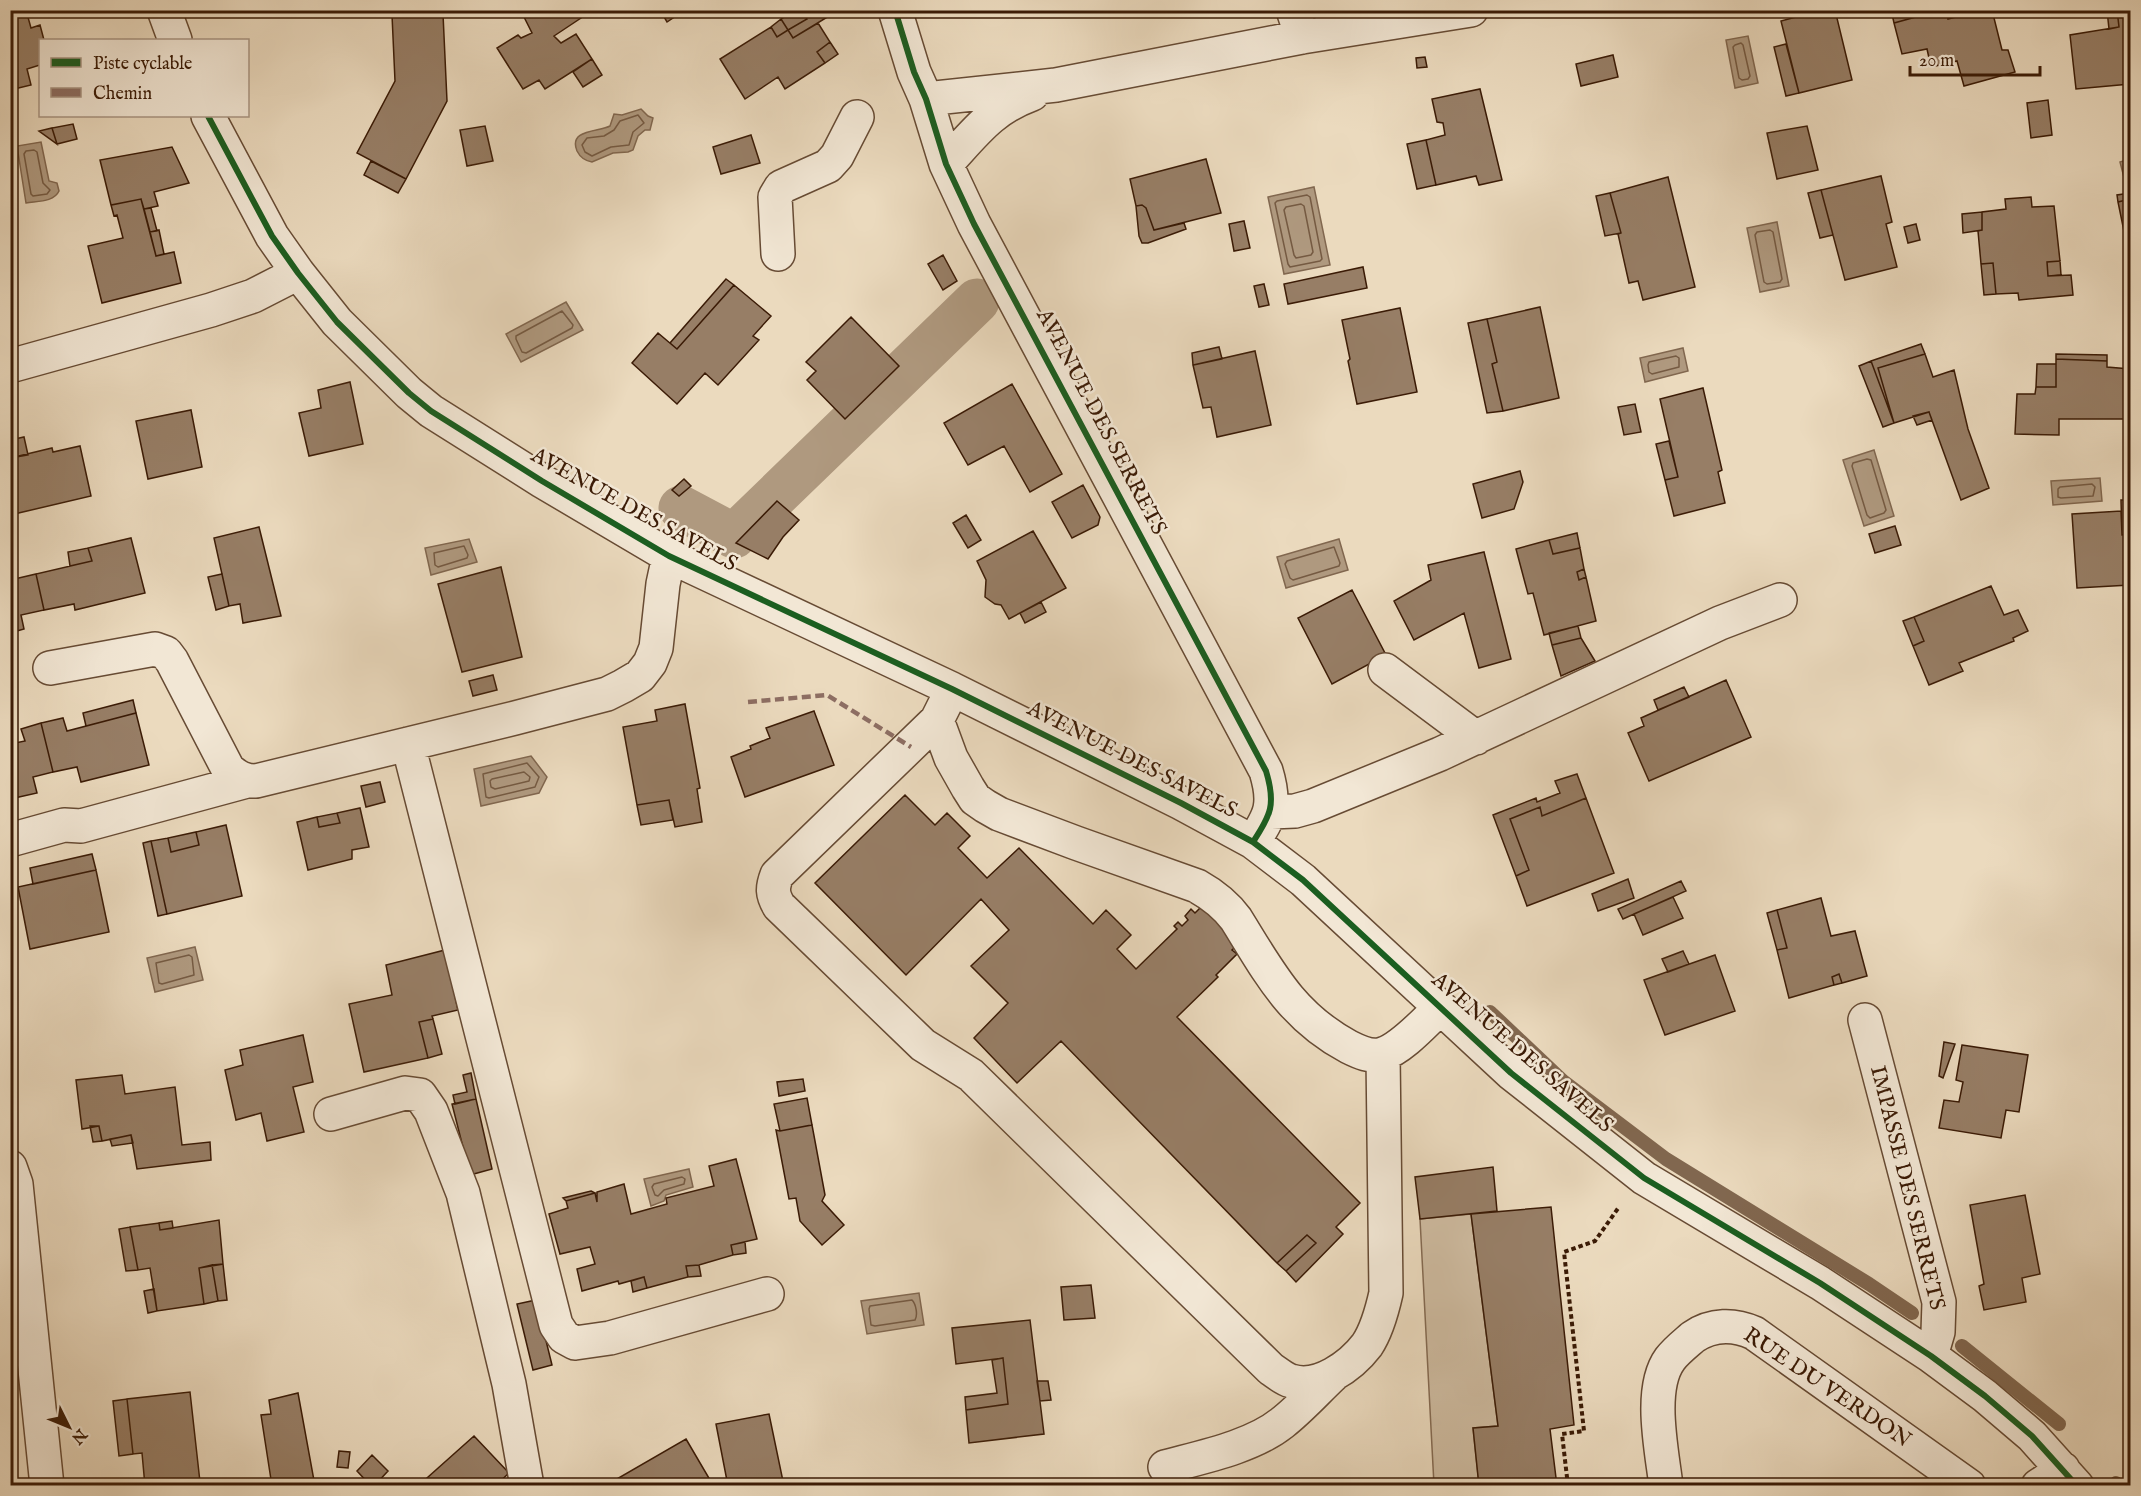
<svg xmlns="http://www.w3.org/2000/svg" width="2141" height="1496" viewBox="0 0 2141 1496" font-family="'IM FELL English',serif">
<rect width="100%" height="100%" fill="#ebdabe"/>
<filter id="stains"><feTurbulence type="fractalNoise" baseFrequency=".00333" numOctaves="4"/><feColorMatrix values="0 0 0 0 .2 0 0 0 0 .09 0 0 0 0 .02 0 0 0 .5 -.17"/></filter>
<radialGradient id="worn" r=".72"><stop offset=".6" stop-color="#630" stop-opacity="0"/><stop offset="1" stop-color="#630" stop-opacity=".3"/></radialGradient>
<path fill="#cdba9f" stroke="#846a52" stroke-width="1.5" d="M1471 1214 1498 1426 1473 1428 1479 1485H1434L1420 1219Z"/>
<path fill="#af997f" stroke="#81674f" stroke-width="1.5" d="M1748 36 1758 83 1735 88 1726 40Z
M641 109 648 116 653 118 650 130H645L638 136 633 150 628 152 613 153 592 162C586 161 580 157 577 151 568 129 599 132 610 126L614 114 622 115Z
M41 142 49 181 57 183 59 191C54 202 38 201 26 203L17 146Z
M2130 159V184L2126 185 2120 162Z
M1314 187 1330 265 1284 274 1268 197Z
M1777 222 1789 286 1760 292 1747 228Z
M566 302 583 330 521 362 506 334Z
M1683 348 1688 371 1645 382 1640 358Z
M1874 450 1894 516 1864 526 1843 460Z
M2100 478 2102 501 2053 505 2051 481Z
M469 539 477 562 431 575 425 548Z
M1339 539 1348 570 1286 588 1277 557Z
M531 756 547 777 539 793 481 806 474 769Z
M195 947 203 980 155 992 147 958Z
M689 1169 693 1187 666 1195 664 1201 651 1206 644 1179Z
M919 1293 924 1325 867 1334 861 1301Z"/>
<g fill="none" stroke-linecap="round" stroke-linejoin="round">
<path stroke="#755a42" stroke-width="1.5" d="M1741 43 1743 45 1750 76 1748 79 1742 80 1739 78 1733 47 1735 45Z
M638 115 644 123 633 132 629 145 611 147 592 156 585 152 582 145 587 138 604 136 614 130 620 121Z
M34 150 37 152 43 183 50 190 47 194 33 196 31 194 24 154 26 151Z
M1307 195 1310 197 1322 259 1320 261 1290 267 1288 264 1275 203 1277 201Z
M1301 204 1304 206 1313 252 1311 255 1296 258 1294 255 1284 210 1286 207Z
M1770 230 1773 232 1782 279 1780 282 1767 284 1764 282 1755 235 1757 232Z
M562 311 573 325 572 328 526 353 522 352 516 339V336Z
M1676 356 1679 358V367L1652 374 1649 372 1648 365 1649 362Z
M1867 459 1871 460 1886 510 1884 513 1870 518 1867 515 1852 466 1853 463Z
M2092 484 2095 487 2093 496 2061 498 2058 497V489L2060 487Z
M464 546 468 555 467 558 438 567 435 565 434 553Z
M1334 547 1340 563 1339 566 1293 580 1290 578 1285 564 1287 561Z
M527 763 539 777 535 787 489 798 486 797 483 774Z
M524 772 530 777 529 781 495 789 491 787 490 781 492 779Z
M189 955 192 957 194 975 162 984 159 983 156 963Z
M682 1177 685 1179 684 1184 664 1190 658 1196 655 1195 652 1187 654 1184Z
M912 1300C916 1304 918 1315 915 1320L875 1326 871 1325 869 1309 870 1306Z"/>
<path stroke="#81674f" stroke-width="14" d="M1490 1012 1563 1081 1666 1159 1869 1284 1912 1313
M1962 1346 2059 1424
M2116 1483 2118 1486"/>
<path stroke="#af997f" stroke-width="45" d="M681 508 734 536 977 301"/>
</g>
<path fill="#977e66" stroke="#3b1b06" stroke-width="1.5" d="M10 10H26L31 28 40 25 44 40H40V65L27 69 31 85 10 90Z
M387 10H423V15L443 14 447 101 406 179 357 153 395 81 392 15H387Z
M526 10H593L554 36 561 43 576 34 592 59 545 89 539 80 523 89 497 48 518 35 521 38 532 33 522 13Z
M660 10H685L667 22Z
M795 10H801L807 19 788 30 781 19Z
M801 10H839L793 38 788 30 807 19Z
M1822 10H1835L1852 80 1799 93 1781 21Z
M1905 10H1941L1894 23 1892 14Z
M1941 10H1947L1948 19 1960 16 1958 10H1992L2002 50H2008L2015 72 1964 86 1957 61 1931 67 1927 49 1902 54 1894 23Z
M1947 10H1958L1960 16 1948 19Z
M2107 10H2117L2119 27 2109 29Z
M2117 10H2130V84L2076 89 2070 35 2119 27Z
M781 19 788 30 777 37 771 27Z
M818 23 830 42 817 52 825 63 785 89 778 77 745 99 720 59 771 27 777 37 788 30 793 38Z
M830 42 838 54 825 63 817 52Z
M1786 44 1799 93 1786 96 1774 47Z
M1613 55 1618 77 1581 86 1576 64Z
M1425 57 1427 67 1417 68 1416 58Z
M592 59 602 75 583 87 573 72Z
M1480 89 1502 180 1479 185 1476 176 1436 185 1426 140 1445 135 1443 123 1437 122 1432 99Z
M2048 100 2052 135 2031 138 2027 103Z
M73 124 77 139 57 144 52 128Z
M485 126 493 161 467 166 460 130Z
M1807 126 1818 170 1777 179 1767 133Z
M52 128 57 144 39 131Z
M751 135 760 163 721 174 713 147Z
M1426 140 1436 185 1417 189 1407 144Z
M172 147 189 183 154 192 158 206 144 209 141 199 111 205 100 160Z
M1206 159 1221 213 1154 230 1146 208 1142 205 1136 206 1130 179Z
M371 161 406 179 398 193 364 175Z
M1881 176 1892 222 1886 224 1897 267 1845 280 1821 190Z
M1668 177 1695 287 1643 300 1638 281 1629 283 1618 234 1621 233 1610 193Z
M1821 190 1833 235 1820 238 1808 193Z
M1610 193 1621 233 1605 236 1596 196Z
M2130 193V199L2118 202 2117 195Z
M2031 197 2032 207 2054 206 2060 261 2047 262 2048 276 2071 275 2073 295 2019 300 2018 293 1996 294 1993 263 1981 264 1978 231 1982 230V212L2006 209 2005 199Z
M141 199 156 256 174 252 181 283 102 303 88 246 123 238 117 215 114 216 111 205Z
M2130 199V250L2128 251 2118 202Z
M1142 205 1146 208 1154 230 1184 223 1186 229 1148 243H1142L1139 236 1136 206Z
M151 208 157 231 150 232 144 209Z
M1982 212V230L1963 233 1962 214Z
M1244 221 1250 248 1234 251 1229 224Z
M1916 224 1920 240 1908 243 1904 227Z
M159 230 164 254 156 256 150 232Z
M943 255 957 281 943 290 928 264Z
M2060 261 2061 275 2048 276 2047 262Z
M1993 263 1996 294 1984 295 1981 264Z
M1363 267 1367 288 1288 304 1284 284Z
M726 279 734 285 677 349 670 343Z
M1264 284 1269 305 1259 307 1254 286Z
M734 285 771 316 753 336 759 340 718 385 705 373 677 404 632 363 658 333 677 349Z
M1540 307 1559 398 1503 411 1492 364 1497 362 1487 319Z
M1400 308 1417 392 1357 404 1348 361 1350 359 1342 320Z
M851 317 899 366 845 419 807 380 816 371 806 362Z
M1487 319 1497 362 1492 364 1503 411 1487 413 1468 323Z
M1921 344 1925 354 1878 368 1894 423 1871 361Z
M1219 347 1222 359 1193 365 1192 353Z
M1255 351 1271 425 1217 437 1211 407 1203 408 1193 365Z
M1925 354 1933 377 1954 370 1968 429 1989 488 1961 500 1929 412 1894 423 1878 368Z
M2056 354 2107 355V361L2056 359Z
M2056 359 2107 361V367L2130 369 2128 419H2059V435L2015 434 2017 394H2035L2036 387H2056Z
M1871 361 1894 423 1883 427 1859 366Z
M2037 364H2056V387H2036Z
M350 382 363 444 309 456 299 413 321 408 318 390Z
M1012 384 1062 474 1030 492 1004 446 968 465 944 423Z
M1703 388 1722 470 1718 472 1725 503 1674 516 1665 480 1678 477 1660 399Z
M1635 404 1641 432 1624 435 1618 407Z
M191 410 202 467 148 479 136 421Z
M1929 412 1932 420 1917 425 1913 416Z
M24 437 28 455 10 458V440Z
M1669 441 1678 477 1665 480 1656 444Z
M80 446 91 496 10 515V458L52 448 53 452Z
M1520 471 1523 482 1514 509 1482 518 1473 484Z
M684 479 691 486 679 496 672 490Z
M1083 485 1100 517 1098 525 1072 538 1052 502Z
M2121 500H2130V534L2122 535Z
M777 501 799 520 783 537 768 559 736 543Z
M2121 511 2122 535 2130 534V585L2077 588 2072 514Z
M966 515 981 540 968 548 953 523Z
M1895 526 1901 545 1875 553 1869 534Z
M259 527 281 616 243 623 240 604 229 606 214 538Z
M1033 531 1066 588 1009 619 1001 605 995 604 985 597 986 580 977 561Z
M1577 533 1580 548 1553 554 1549 540Z
M131 538 145 593 75 610 74 604 44 610 36 574 92 561 88 548Z
M1549 540 1553 554 1580 548 1584 569 1577 572 1579 580 1586 577 1596 621 1544 635 1533 593 1528 594 1516 549Z
M88 548 92 561 70 566 68 552Z
M1484 552 1511 659 1479 668 1464 613 1414 640 1394 601 1431 580 1428 565Z
M501 567 522 657 462 672 438 584Z
M1584 569 1586 577 1579 580 1577 572Z
M36 574 44 610 21 615 24 629 10 633V580Z
M222 574 229 606 216 610 208 577Z
M1991 586 2004 615 2018 610 2028 631 2013 638 2014 641 1959 663 1963 671 1929 685 1913 646 1924 641 1914 617Z
M1352 590 1386 655 1332 684 1298 618Z
M1041 602 1046 612 1025 623 1020 613Z
M1914 617 1924 641 1913 646 1903 621Z
M1578 626 1581 638 1552 645 1549 633Z
M1581 638 1595 661 1561 676 1552 645Z
M493 675 497 690 473 696 469 681Z
M1726 680 1751 737 1649 781 1628 733 1644 726 1641 718Z
M1684 687 1689 697 1658 710 1654 700Z
M133 700 136 713 86 726 83 713Z
M685 704 700 788 697 789 702 822 675 827 669 800 637 805 623 727 657 721 655 710Z
M814 711 834 765 745 797 731 757 751 749 750 746 770 738 766 728Z
M136 713 149 765 81 782 77 767 53 772 41 723 63 718 67 731Z
M41 723 53 772 33 777 37 793 10 799V744L25 741 21 729Z
M1577 774 1586 798 1542 816 1540 807 1510 819 1529 870 1516 876 1493 815 1536 798 1537 802 1560 793 1555 781Z
M380 782 385 802 366 807 361 786Z
M905 795 935 825 947 813 970 836 958 848 987 878 1019 848 1093 924 1106 910 1131 935 1117 949 1136 969 1177 929 1174 926 1178 922 1182 926 1188 920 1185 916 1191 909 1195 913 1203 905 1240 943 1232 950 1237 954 1216 975 1218 977 1177 1017 1360 1203 1336 1227 1343 1234 1296 1282 1286 1271 1316 1243 1307 1235 1277 1263 1061 1041 1017 1083 974 1038 1008 1003 971 966 1009 930 981 899 906 975 815 883Z
M1586 798 1614 873 1527 906 1516 876 1529 870 1510 819 1540 807 1542 816Z
M669 800 673 820 641 825 637 805Z
M360 808 369 847 352 850V859L308 870 297 822 317 817 319 827 340 823 337 813Z
M337 813 340 823 319 827 317 817Z
M226 825 242 896 167 914 151 841 168 838 171 852 199 845 196 832Z
M196 832 199 845 171 852 168 838Z
M151 841 167 914 158 916 143 843Z
M92 854 96 870 33 884 30 868Z
M96 870 109 932 30 949 18 887Z
M1628 879 1634 898 1598 911 1592 894Z
M1681 881 1686 891 1623 919 1618 909Z
M1673 897 1683 918 1643 935 1634 914Z
M1821 898 1831 936 1855 931 1867 976 1842 983 1839 974 1832 977 1834 985 1789 998 1777 950 1787 948 1777 910Z
M1777 910 1787 948 1777 950 1767 913Z
M445 950 458 1010 432 1016 433 1019 419 1022 428 1058 364 1072 349 1004 392 995 386 965Z
M1683 951 1689 964 1668 972 1662 959Z
M1715 955 1735 1011 1665 1035 1644 980Z
M1839 974 1842 983 1834 985 1832 977Z
M433 1019 442 1054 428 1058 419 1022Z
M303 1035 313 1082 293 1087 304 1132 267 1141 261 1113 236 1120 225 1070 243 1065 240 1050Z
M1944 1042 1955 1044 1943 1078 1939 1076Z
M1962 1045 2028 1055 2019 1112 2006 1110 2001 1138 1939 1128 1944 1100 1959 1102 1963 1082 1956 1080Z
M471 1073 476 1099 455 1104 453 1095 467 1092 463 1075Z
M122 1075 125 1094 175 1087 182 1145 210 1142 211 1160 137 1169 131 1135 102 1141 99 1126 82 1129 76 1080Z
M803 1079 805 1091 779 1096 777 1082Z
M807 1098 812 1125 780 1131 774 1104Z
M476 1099 492 1169 470 1175 452 1104Z
M812 1125 825 1195 822 1201 844 1225 822 1245 800 1221 796 1198 789 1199 776 1130 780 1131Z
M90 1126H99L102 1141 93 1142Z
M131 1135 133 1143 112 1146 110 1139Z
M736 1159 757 1239 731 1245 733 1255 699 1265 686 1266 688 1277 647 1288 644 1277 619 1284 618 1281 582 1291 577 1269 595 1264 590 1247 560 1254 549 1214 568 1208 566 1201 595 1193 597 1202V1192L624 1184 631 1214 667 1204 666 1198 714 1186 709 1166Z
M1493 1167 1497 1211 1420 1219 1415 1177Z
M591 1191 595 1193 566 1201 563 1198Z
M2025 1195 2040 1274 2022 1278 2026 1302 1984 1310 1979 1286 1984 1284 1970 1205Z
M1551 1207 1574 1425 1550 1429 1557 1486H1479L1473 1428 1498 1426 1471 1214Z
M219 1220 223 1264 199 1268 204 1304 157 1311 150 1268 138 1270 130 1227 159 1223 160 1230Z
M172 1221 173 1228 160 1230 159 1223Z
M130 1227 138 1270 126 1271 119 1229Z
M1307 1235 1316 1243 1286 1271 1277 1263Z
M745 1242 746 1253 733 1255 731 1245Z
M223 1264 227 1300 218 1301 212 1265Z
M212 1265 218 1301 204 1304 199 1268Z
M699 1265 701 1276 688 1277 686 1266Z
M644 1277 647 1288 633 1292 631 1281Z
M1091 1285 1095 1318 1064 1320 1061 1287Z
M154 1289 157 1311 148 1313 144 1291Z
M536 1300 552 1365 533 1370 517 1304Z
M1030 1320 1044 1434 969 1443 966 1410 1008 1404 1003 1358 956 1364 952 1328Z
M1003 1358 1008 1404 966 1410 965 1397 997 1393 992 1360Z
M1037 1381H1048L1051 1400 1040 1401Z
M190 1392 200 1482 168 1486H145L142 1453 133 1454 127 1399Z
M298 1393 315 1486H272L261 1415 271 1414 269 1400Z
M127 1399 133 1454 119 1456 113 1401Z
M769 1414 784 1486H728L716 1424Z
M474 1436 509 1473 495 1486H418Z
M686 1439 713 1485 618 1486 615 1480Z
M339 1451 350 1452 348 1468 337 1467Z
M372 1455 388 1471 374 1486H371L357 1471Z"/>
<g fill="none" stroke-linecap="round" stroke-linejoin="round">
<g stroke="#674b34" stroke-width="36">
<path id="minor" d="M164 10 175 40
M895 10 914 72 926 99 946 164 974 224 1266 771C1276 804 1271 815 1253 842
M1293 10 1302 37
M926 99 1056 85 1302 37 1471 10
M208 116 272 236 298 273 337 322 409 393 431 411 542 481 669 556 952 689 1181 803 1253 842 1303 880 1511 1073 1644 1178 1820 1283 1931 1356 1985 1396 2032 1436 2077 1486
M946 164C975 133 991 109 1032 94
M778 254 775 197 781 187 828 166 837 156 857 117
M10 366 211 310 253 296 298 273
M50 668 155 649 166 653 172 661 228 769C237 777 244 781 256 781L515 718 607 694 623 686 640 676 650 663 656 648 663 584 669 556
M1385 670 1476 738
M945 704 937 720 951 758 968 788 975 799 985 806 999 814 1076 843 1197 886C1213 895 1225 904 1236 919 1269 972 1291 1016 1349 1047 1359 1052 1372 1058 1383 1054 1402 1048 1425 1022 1440 1008
M937 720 777 875C772 888 772 894 779 906L923 1045 971 1075 1271 1369C1277 1373 1284 1379 1291 1381 1318 1390 1351 1366 1367 1345 1377 1330 1382 1311 1386 1293L1383 1055
M408 744 556 1325 564 1337 575 1343 610 1338 767 1294
M1271 812 1295 811 1313 806 1440 754 1720 623 1780 600
M10 840 64 825 81 826 247 781
M1865 1020 1939 1302 1938 1332 1931 1356
M331 1114 405 1093 420 1095 431 1111 463 1193 509 1384 527 1486
M10 1167 16 1184 47 1486
M1165 1467C1202 1457 1252 1447 1282 1423 1300 1409 1316 1391 1333 1375
M1666 1486C1662 1451 1648 1389 1670 1359 1676 1351 1685 1344 1693 1337 1712 1324 1734 1324 1754 1333L1969 1486
M2038 1486 2063 1469"/>
</g>
<path stroke="#3b1b06" stroke-width="4" stroke-dasharray="4.5 3" stroke-linecap="butt" d="M1568 1486 1562 1434 1584 1431 1564 1252 1595 1241 1619 1207"/>
<use href="#minor" stroke="#f2e7d5" stroke-width="33"/>
<path stroke="#8d6e63" stroke-width="4.5" stroke-dasharray="9 4.5" stroke-linecap="butt" d="M748 702 827 695 911 747"/>
<g stroke="#f2e7d5" stroke-width="10">
<path id="cycleway" d="M895 10 914 72 926 99 946 164 974 224 1266 771C1276 804 1271 815 1253 842
M208 116 272 236 298 273 337 322 409 393 431 411 542 481 669 556 952 689 1181 803 1253 842 1303 880 1511 1073 1644 1178 1820 1283 1931 1356 1985 1396 2032 1436 2077 1486"/>
</g>
<use href="#cycleway" stroke="#1b5e20" stroke-width="6"/>
</g>
<g text-anchor="middle" dominant-baseline="central" stroke-width="5" stroke-linejoin="round" paint-order="stroke">
<g font-size="22" fill="#3b1b06" stroke="#f2e7d5">
<text transform="translate(1101 422) rotate(62)">AVENUE DES SERRETS</text>
<text transform="translate(634 510) rotate(29)">AVENUE DES SAVELS</text>
<text transform="translate(1132 760) rotate(27)">AVENUE DES SAVELS</text>
<text transform="translate(1522 1053) rotate(41)">AVENUE DES SAVELS</text>
<text transform="translate(1907 1188) rotate(76)">IMPASSE DES SERRETS</text>
<text transform="translate(1827 1388) rotate(34)">RUE DU VERDON</text>
</g>
</g>
<rect width="2141" height="1496" fill="none" stroke="#ebdabe" stroke-width="36"/>
<rect x="12" y="12" width="2117" height="1472" fill="none" stroke="#3b1b06" stroke-width="3"/>
<rect x="18" y="18" width="2105" height="1460" fill="none" stroke="#3b1b06" stroke-width="1.5"/>
<rect x="39" y="39" width="210" height="78" fill="#f2e7d5" stroke="#a99582" stroke-width="1.5"/>
<rect x="51" y="58" width="30" height="9" fill="#1b5e20" stroke="#a99582" stroke-width="1.5"/>
<text x="93" y="69" font-size="18" fill="#3b1b06">Piste cyclable</text>
<rect x="51" y="88" width="30" height="9" fill="#8d6e63" stroke="#a99582" stroke-width="1.5"/>
<text x="93" y="99" font-size="18" fill="#3b1b06">Chemin</text>
<g transform="translate(69 1427) rotate(133)" stroke="#f2e7d5" stroke-width="4.5" paint-order="stroke">
<path d="M0-4.5L10 22L0 15L-10 22Z" fill="#3b1b06"/>
<text y="-9" font-size="16" font-weight="bold" text-anchor="middle" fill="#3b1b06">N</text>
</g>
<path d="M1910 66v9h130v-9" fill="none" stroke="#3b1b06" stroke-width="3"/>
<text x="1919" y="66" font-size="18" fill="#3b1b06" stroke="#f2e7d5" stroke-width="4.5" paint-order="stroke">20 m</text>
<rect width="100%" height="100%" filter="url(#stains)"/>
<rect width="100%" height="100%" fill="url(#worn)"/>
</svg>
